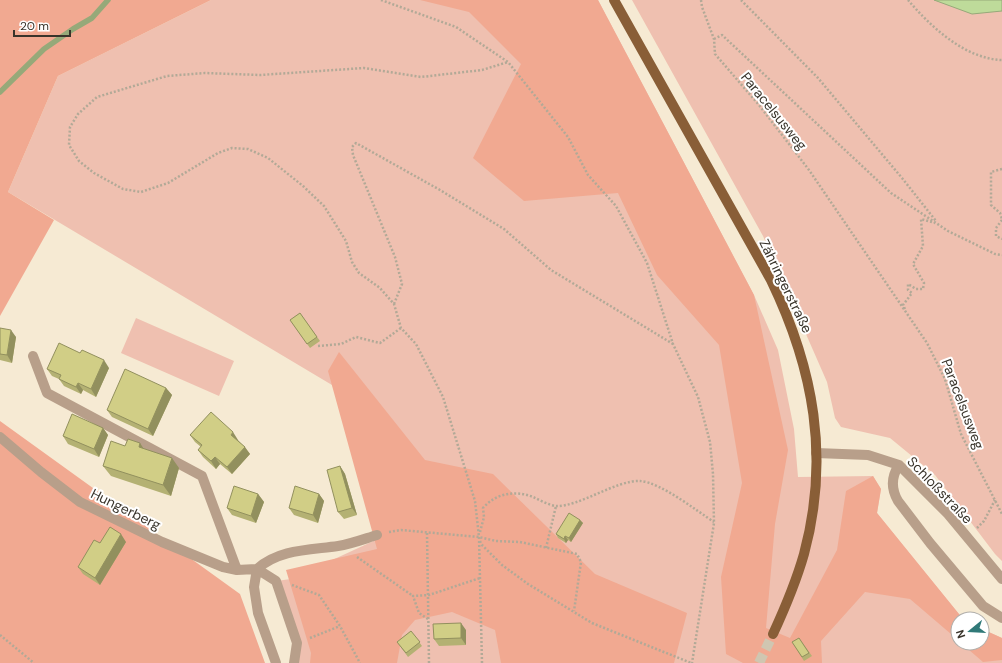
<svg xmlns="http://www.w3.org/2000/svg" width="1002" height="663" viewBox="0 0 1002 663" font-family="'DM Sans',sans-serif">
<rect width="100%" height="100%" fill="#f6ead3"/>
<path fill="#efc0b0" d="M211 0H598L754 295 778 350 794 429 798 477 873 476 881 489 877 513 963 619H958V643H982V629L1002 638V663H294L297 643 276 581 291 579 406 526 332 385 8 192 58 76Z
M632 0H1002V561L995 554 935 475 890 438 841 427 835 418 827 382 763 236Z
M136 318 234 361 219 396 121 353Z"/>
<path fill="#f1a991" d="M0 0H211L58 76 8 192 54 220 0 316Z
M420 0H598L754 295 788 450 775 524 766 628 790 638 837 550 846 491 873 476 881 489 877 513 963 619H958V640L910 599 865 592 821 641 822 663H743L726 654 721 577 742 483 719 345 657 275 618 193 524 201 473 158 521 64 469 12Z
M339 352 425 460 493 474 595 574 687 613 674 663H501L495 630 452 612 415 620 402 635 397 663H310L311 653 286 570 377 549 328 371Z
M0 421 240 594 265 663H0Z
M982 629 1002 638V660L983 662 961 643H982Z"/>
<path fill="#bedb9a" stroke="#96a979" d="M934 0H1002V11L972 14Z"/>
<g fill="none" stroke-linecap="round" stroke-linejoin="round">
<path stroke="#96a979" stroke-width="5.5" d="M0 92 44 49 73 29 92 18 108 0"/>
<path stroke="#d0c6b1" stroke-width="10" stroke-dasharray="10 5" stroke-linecap="butt" d="M759 663 773 634"/>
<path stroke="#b2a997" stroke-width="2.5" stroke-dasharray="2 2" stroke-linecap="butt" d="M381 0 456 27 508 62 568 137 588 175 616 206 647 263 673 344 698 397 710 442 713 474 714 523 692 663
M701 0 702 7 714 39 715 54 759 105 809 170 927 343 945 379 961 434 1002 514
M741 0 818 78 902 178 936 221
M908 0C930 26 965 59 1002 60
M714 39 722 35 891 193 948 231 995 254 1002 255
M1002 169 991 172V205L1000 213 1002 219
M1002 220 996 228V236L1002 239
M394 304 402 284 395 257 353 155 352 147 356 143 440 190 504 229 551 270 673 344
M905 309 903 305 912 293 908 290V284L916 289H923L924 283 913 264 923 246 921 219 935 223
M318 346 341 344 356 337 380 343 401 328
M977 528 984 521 995 500
M389 532 401 530 479 537 496 541 520 542 577 554 581 562 574 611
M480 532 484 517 483 508C496 493 516 490 533 497 540 500 548 505 556 506 579 507 616 480 640 481 660 482 697 511 714 522
M427 533 429 663
M480 541 481 544 502 565 528 584 592 623 691 663
M546 548 556 506
M357 557 413 596
M292 585 319 595 340 626 360 663
M428 619 419 613 413 596 429 595 480 578
M0 635 34 663
M310 638 340 626
M482 663 479 537 475 501 443 397 416 344 401 328 394 304 380 288 359 273 352 262 346 241 324 206 303 186 268 158 248 149 232 148 218 153 168 183 141 192 123 189 94 173 79 161 69 145 70 127 78 114 97 97 167 76 205 73 260 75 364 68 421 77 482 70 508 62"/>
<path stroke="#b89f8a" stroke-width="10" d="M33 356 47 393 202 476 237 570
M0 437 41 472 80 502 162 542 223 567 237 570 257 569 276 581 297 643 294 663
M816 453 868 455 899 465 948 514 1002 579
M899 465C891 477 891 489 898 501L930 543 983 606 1002 618
M257 569C279 549 310 550 338 546 351 544 364 539 377 535
M257 569 254 587 258 613 276 663"/>
<path stroke="#895e37" stroke-width="10" d="M614 0 771 280C814 369 830 458 804 554 796 582 785 608 773 634"/>
</g>
<path fill="#b4b173" d="M300 313 320 341 310 348 290 320Z
M0 328 16 337 12 363 0 360Z
M109 368 96 397 83 390 81 394 64 386 59 379 52 376 47 369Z
M166 388 172 395 153 436 112 417 107 410Z
M103 428 108 435 99 457 68 444 63 436Z
M190 435 238 440 250 454 232 474 220 464 216 469 203 457 198 450 201 447 195 442Z
M125 446 144 449 179 468 171 496 111 476 103 466Z
M340 466 345 474 357 515 344 519 338 512Z
M258 494 264 502 256 523 232 515 227 508Z
M319 494 324 501 318 523 294 515 289 508Z
M580 520 583 523 571 542 568 540 566 543 558 538 556 534Z
M126 542 100 585 83 574 78 567 100 543Z
M466 630V645L439 646 434 639Z
M411 631 422 646 408 657 397 642Z
M799 638 812 656 804 661 792 642Z"/>
<path fill="#92905e" d="M11 330 16 337 12 363 7 355Z
M104 360 109 368 96 397 91 389Z
M78 383 83 390 81 394 76 387Z
M166 388 172 395 153 436 148 429Z
M103 428 108 435 99 457 94 449Z
M233 432 238 440 236 442 231 435Z
M140 443 147 454 139 447Z
M245 447 250 454 232 474 227 467Z
M215 457 220 464 216 469 211 461Z
M172 458 179 468 171 496 163 485Z
M340 466 345 474 357 515 352 508Z
M258 494 264 502 256 523 251 516Z
M319 494 324 501 318 523 313 515Z
M580 520 583 523 571 542 569 538Z
M121 534 126 542 100 585 95 578Z
M565 536 568 540 566 543 564 539Z
M461 623 466 630V645L461 638Z"/>
<path fill="#d1ce86" stroke="#92905e" d="M300 313 317 337 307 344 290 320Z
M0 328 11 330 7 355 0 354Z
M59 343 80 353 82 350 104 360 91 389 78 383 76 387 59 379 61 375 47 369Z
M125 369 166 388 148 429 107 410Z
M211 412 233 432 231 435 245 447 227 467 215 457 211 461 198 450 202 445 190 435Z
M72 414 103 428 94 449 63 436Z
M128 439 140 443 139 447 172 458 163 485 103 466 111 441 125 446Z
M340 466 352 508 338 512 327 470Z
M234 486 258 494 251 516 227 508Z
M295 486 319 494 313 515 289 508Z
M569 513 580 520 569 538 565 536 564 539 556 534Z
M110 527 121 534 95 578 78 567 94 540 100 543Z
M461 623V638L434 639 433 624Z
M411 631 420 642 406 653 397 642Z
M799 638 809 653 802 657 792 642Z"/>
<g text-anchor="middle" dominant-baseline="central" stroke-width="4" stroke-linejoin="round" paint-order="stroke">
<g font-size="14" fill="#39342b" stroke="#fff">
<text transform="translate(774 111) rotate(51)">Paracelsusweg</text>
<text transform="translate(786 286) rotate(64)">Zähringerstraße</text>
<text transform="translate(963 404) rotate(69)">Paracelsusweg</text>
<text transform="translate(940 490) rotate(46)">Schloßstraße</text>
<text transform="translate(126 509) rotate(26)">Hungerberg</text>
</g>
</g>
<g transform="translate(970 631) rotate(252)"><circle r="19" fill="#ffffff" stroke="#b0aeaa"/>
<path d="M0-3L7 15L0 10L-7 15Z" fill="#307978"/>
<text y="-6" font-size="11" font-weight="bold" text-anchor="middle" fill="#39342b">N</text>
</g>
<path d="M14 30v6h56v-6" fill="none" stroke="#39342b" stroke-width="2"/>
<text x="20" y="30" font-size="12" fill="#39342b" stroke="#ffffff" stroke-width="3" paint-order="stroke">20 m</text>
</svg>
